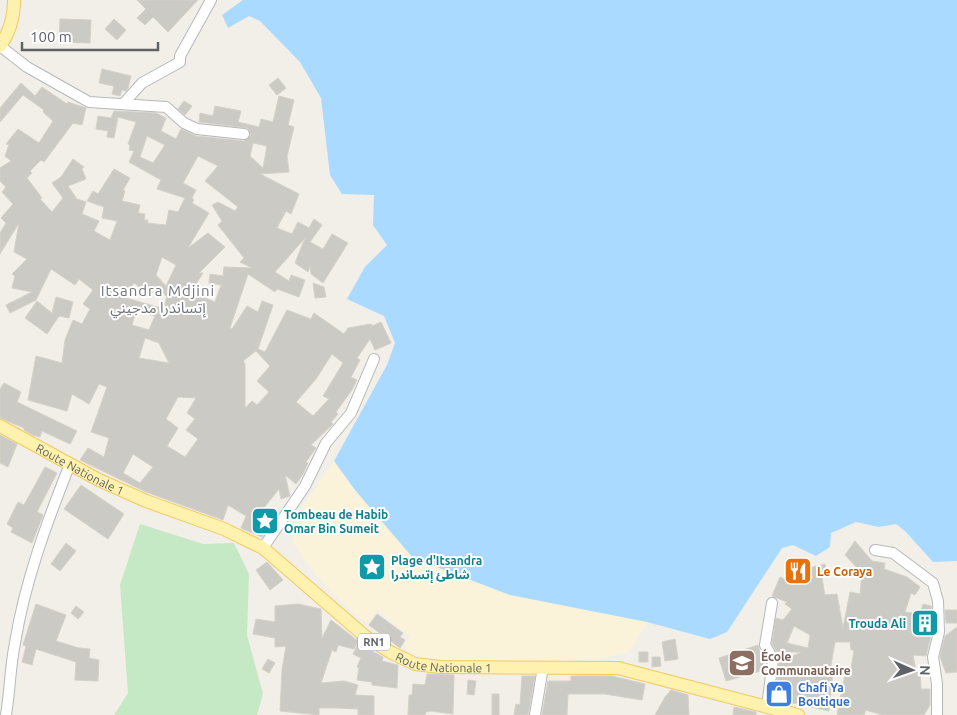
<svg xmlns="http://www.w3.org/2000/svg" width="957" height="715" viewBox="0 0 957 715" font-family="Ubuntu,'Noto Sans Arabic',sans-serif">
<rect width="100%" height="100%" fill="#f1efe8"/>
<path fill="#c5e8c5" d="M140 524 203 544 234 543 249 574 247 635 263 694 257 715H114L128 693 120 585Z"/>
<path fill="#fbf3d9" d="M334 461 355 490 510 595 647 622 630 651 601 659 568 661 445 663 420 659 403 647 410 636 377 610 367 624C337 600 313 574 292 541L300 510Z"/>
<path fill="#aadaff" d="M243 0H957V561L933 562 906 532 896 524 879 527 856 522 831 533 830 547 816 556 793 545 782 548 727 632 710 639 647 622 510 595 413 558 355 490 334 461 387 365 395 343 384 316 347 299 365 267 387 245 373 225 374 195 342 194 330 175 321 98 300 62 260 21 249 16 228 28 222 15Z"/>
<path fill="#cccac5" stroke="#d6d1c6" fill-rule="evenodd" d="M137 0H198L168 32 153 17 145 25 137 18 146 9Z
M60 19 91 20 90 43 59 42Z
M114 19 126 30 117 40 105 29Z
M102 69 131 76 128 88 126 91 122 90 120 96 112 94 114 86 99 83Z
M278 78 286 88 277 95 269 85Z
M21 83 35 96 42 87 67 104 68 102 86 108 82 125 73 123 44 162 41 160 30 171 32 173 27 178 42 198 40 199 52 212 63 198 52 183 61 177 73 159 84 167 82 169 86 179 68 186 77 199 86 202 82 214 99 221 94 231 110 240 117 221 102 218 104 207 87 201 93 191 98 194 114 169 130 178 123 190 125 191 122 201 140 205 138 213 145 214 144 220H148L147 223 166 225 169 210 178 212 185 198 157 189 161 180 129 162 134 151 129 150 130 145 128 144 136 122 118 117 114 138 107 137 108 131 96 129 98 116 111 118 114 111 156 113 166 118 161 131 176 139 181 129 196 136 244 141 251 135 248 128 199 122 200 113 213 116 215 106 241 111 238 122 259 127 261 119 273 122 279 96 294 100 288 125 294 127 287 156 289 172 260 174 299 194 291 214 286 211 277 228 292 234 298 222 309 228 314 219 322 225 310 242 323 249 332 234 348 243 323 283 311 274 310 266 308 272 295 263 305 238 275 272 289 281 291 275 305 280 299 297 277 289 275 292 248 274 230 328 232 329 247 306 258 312 262 301 273 305 258 349 265 352 287 310 311 319 314 313 344 334 348 328 371 324 372 326 381 322 391 343 375 350 370 339 357 358 360 360 351 377 357 380 352 390 336 412 338 414 331 422 333 424 311 445 316 448 306 462 308 463 303 474 296 484 285 475 290 496 281 499 279 489 259 514 272 519 262 537 241 528 246 516 228 505 223 520 146 492 80 460 88 448 104 457 109 438 91 432 107 387 99 384 89 404 72 394 67 411 28 400 36 356 62 363 65 340 73 320 82 324 90 309 83 304 93 290 79 279 75 285 51 269 36 300 10 313 6 305 32 292 12 288 15 276 12 274 27 259 14 252 19 223 0 254V233L6 223 1 218 13 204 2 192 6 187 0 181V168L11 161 5 156 9 145 6 144 18 129 39 143 53 121 43 112 44 110 23 95 0 122V108ZM147 136 165 145 153 163 140 157ZM253 143 267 146 263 168 250 156ZM198 156 218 166 205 181 238 207 235 211 218 202 212 205 222 221 218 225 244 258 240 262 252 268 224 267 223 276 210 274 209 283 221 285 215 302 191 292 203 273H199L225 247 208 233 188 248 209 213 192 203 194 200 192 198 196 190 183 183ZM162 257 176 265 166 286 156 275ZM134 283 150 295 158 288 167 297 164 305 171 311 123 297ZM136 311 155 316 149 330 132 325ZM145 338 159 343 169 363 139 358ZM256 351 270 366 257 381 269 392 257 405 252 401 245 408V364L243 361ZM332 354 343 363 323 396 329 399 313 416 296 402 316 379ZM178 397 196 398 187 413 195 419 186 430 198 439 185 457 167 446 178 428 166 419ZM133 454 153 467 140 483 123 473Z
M184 101 192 106 185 115 178 109Z
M313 283 324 287 326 297 315 298Z
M56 297 73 302 69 318 59 316 47 334 25 318 37 301 52 313Z
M4 383 21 392 17 402 77 431 70 444 42 431 40 437 33 435 24 430V428L0 418V389Z
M0 435 17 444 8 467 0 463Z
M45 467 57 473 37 512 43 515 32 543 11 532 13 528 7 524 18 502 24 505Z
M81 485 124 514 108 539 64 509Z
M855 541 872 561 885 563 884 569 907 577 920 587 915 595 911 593 905 612 920 614 923 604 931 606 932 615 927 629 932 631 926 656 913 655 916 671 920 670 921 689H930V705L924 715H882L866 710 864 715H837L845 675 850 676 854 650H851L850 642H835L830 671H833L829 711 775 699 779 663 801 652H777L772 644 776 618 783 620 792 609 785 604 787 602 772 596 780 577 786 580 788 569 794 562H801L809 568 825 564 827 573H821L825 595 837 594 843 628 850 592 860 594 862 573 845 555ZM794 626 810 635 808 648 787 643Z
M66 543 76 551 60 571 51 564Z
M267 562 283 580 270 590 256 570Z
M36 604 66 615 56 641 79 648 90 649 89 658 99 660 98 681 75 680 76 662 36 649 32 665 22 662 26 646 23 645Z
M298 604 321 609 322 638 331 620 358 641 354 649 338 645 336 652 332 650 321 683 344 681 358 685 355 695 374 696V715H358V709L336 708H319V715L280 711 282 670 286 646 275 647V638L253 634 256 619 275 622V606Z
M76 606 84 612 78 619 71 613Z
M945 610H957V623H946Z
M377 614 403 633 400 637 405 640 400 648 369 625Z
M957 627V672L946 673 940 657 945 636Z
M675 639 678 659 665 661 662 642Z
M358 644 383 657 382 661 398 665 397 688 372 685V682L357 680 359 668 357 667 361 658 353 654Z
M758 645 765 670 726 681 719 658Z
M639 652H648V662H639Z
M652 657H660L661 666 652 667Z
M268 659 275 663 269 673 262 669Z
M427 674 454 675 453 714 430 711 426 712 425 715H408L409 695H412L413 684 425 685Z
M522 676H535L528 715H514L516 704 520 705Z
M571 676H612L645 684 642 700 605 694H568L567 715H542L548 681H571Z
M468 680 476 681 474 695 467 694Z
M671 690 688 695 689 715H655L665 697Z
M492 694H499V715H492Z
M734 707 756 712V715H733Z"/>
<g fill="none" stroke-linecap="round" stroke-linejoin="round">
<g stroke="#b5b8bc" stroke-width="12">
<path id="minor" d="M0 46 27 67 89 102 166 107 184 123 197 129 244 134
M123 104 142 83 180 62V56L211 0
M263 548 305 486 326 443 351 413 374 359
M875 550 893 553 933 583 938 601 939 632 933 657 937 684V715
M767 707 773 659 765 645 772 603
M6 715C10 691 10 667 15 643 25 581 47 522 70 464
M535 715 543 667"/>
</g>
<g stroke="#f2c960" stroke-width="14">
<g id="major">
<path d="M0 46C10 32 14 18 14 0"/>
<path id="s1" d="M0 426 99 480 146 501 224 529 263 548 366 637 392 653 415 664 440 667 618 668 798 715"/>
</g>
</g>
<use href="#minor" stroke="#fff" stroke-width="10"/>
<use href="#major" stroke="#fff2af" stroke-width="12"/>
</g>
<defs>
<g id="sight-square" transform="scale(1.4375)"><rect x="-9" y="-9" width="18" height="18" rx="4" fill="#0f9aa8" stroke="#fff"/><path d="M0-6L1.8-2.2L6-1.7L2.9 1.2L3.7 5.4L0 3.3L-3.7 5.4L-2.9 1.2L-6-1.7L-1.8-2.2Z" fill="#fff"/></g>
<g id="restaurant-square" transform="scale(1.4375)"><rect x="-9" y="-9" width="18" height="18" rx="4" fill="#e8710a" stroke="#fff"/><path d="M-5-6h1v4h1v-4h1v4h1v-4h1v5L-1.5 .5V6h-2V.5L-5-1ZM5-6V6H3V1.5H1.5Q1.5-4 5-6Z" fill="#fff"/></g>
<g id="building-square" transform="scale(1.4375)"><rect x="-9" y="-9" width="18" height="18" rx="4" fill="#0f9aa8" stroke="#fff"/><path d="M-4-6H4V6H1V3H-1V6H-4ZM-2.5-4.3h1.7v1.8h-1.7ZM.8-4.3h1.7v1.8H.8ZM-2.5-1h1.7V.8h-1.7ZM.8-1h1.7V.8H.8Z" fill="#fff"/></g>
<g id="school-square" transform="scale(1.4375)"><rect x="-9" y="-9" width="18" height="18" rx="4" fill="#8d6e63" stroke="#fff"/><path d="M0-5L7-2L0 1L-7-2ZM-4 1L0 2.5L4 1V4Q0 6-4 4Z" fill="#fff"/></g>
<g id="shop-square" transform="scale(1.4375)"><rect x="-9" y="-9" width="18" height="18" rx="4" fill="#3f7fe0" stroke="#fff"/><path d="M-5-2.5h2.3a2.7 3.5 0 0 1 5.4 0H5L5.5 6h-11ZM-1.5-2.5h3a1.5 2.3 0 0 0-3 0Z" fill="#fff"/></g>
</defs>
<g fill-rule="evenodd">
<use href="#sight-square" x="265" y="521"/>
<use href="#sight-square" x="372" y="567"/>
<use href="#restaurant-square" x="798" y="571"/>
<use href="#building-square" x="925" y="623"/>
<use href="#school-square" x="742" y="663"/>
<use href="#shop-square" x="779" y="694"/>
</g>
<g text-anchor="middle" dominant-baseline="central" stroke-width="4" stroke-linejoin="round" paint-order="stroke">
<rect fill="#fff" stroke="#8f9295" stroke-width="1" x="358" y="633.5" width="32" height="17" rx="4"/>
<g font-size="11" font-weight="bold" fill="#5f6368">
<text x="374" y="642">RN1</text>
</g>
<g font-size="12" fill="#5f6368" stroke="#fff">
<text stroke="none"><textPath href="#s1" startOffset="91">Route Nationale 1</textPath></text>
<text stroke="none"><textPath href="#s1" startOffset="511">Route Nationale 1</textPath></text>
</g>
<g font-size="12" font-weight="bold" fill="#0d838f" stroke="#fff" text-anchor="start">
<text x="284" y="514">Tombeau de Habib<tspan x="284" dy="14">Omar Bin Sumeit</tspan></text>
<text x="391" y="560">Plage d'Itsandra<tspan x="391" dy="14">شاطئ إتساندرا</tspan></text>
<text x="906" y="623" text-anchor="end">Trouda Ali</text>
</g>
<g font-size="12" font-weight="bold" fill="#c56008" stroke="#fff" text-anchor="start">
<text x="817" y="571">Le Coraya</text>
</g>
<g font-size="12" font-weight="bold" fill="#785e54" stroke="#fff" text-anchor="start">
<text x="761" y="656">École<tspan x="761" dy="14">Communautaire</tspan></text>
</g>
<g font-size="12" font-weight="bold" fill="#366cbe" stroke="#fff" text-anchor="start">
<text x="798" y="687">Chafi Ya<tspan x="798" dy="14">Boutique</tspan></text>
</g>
<g font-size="15" letter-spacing="1" fill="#70757a" stroke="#fff">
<text x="158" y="290">Itsandra Mdjini<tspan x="158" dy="17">إتساندرا مدجيني</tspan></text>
</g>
</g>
<g transform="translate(912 670) rotate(92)" stroke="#ffffff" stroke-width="4" paint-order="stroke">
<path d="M0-4L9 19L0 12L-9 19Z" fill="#5f6368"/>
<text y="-8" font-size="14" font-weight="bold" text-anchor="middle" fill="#5f6368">N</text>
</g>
<path d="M22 42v8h136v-8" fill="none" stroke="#5f6368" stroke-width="2.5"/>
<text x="30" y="42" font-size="15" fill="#5f6368" stroke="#ffffff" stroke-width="4" paint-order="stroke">100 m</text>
</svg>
